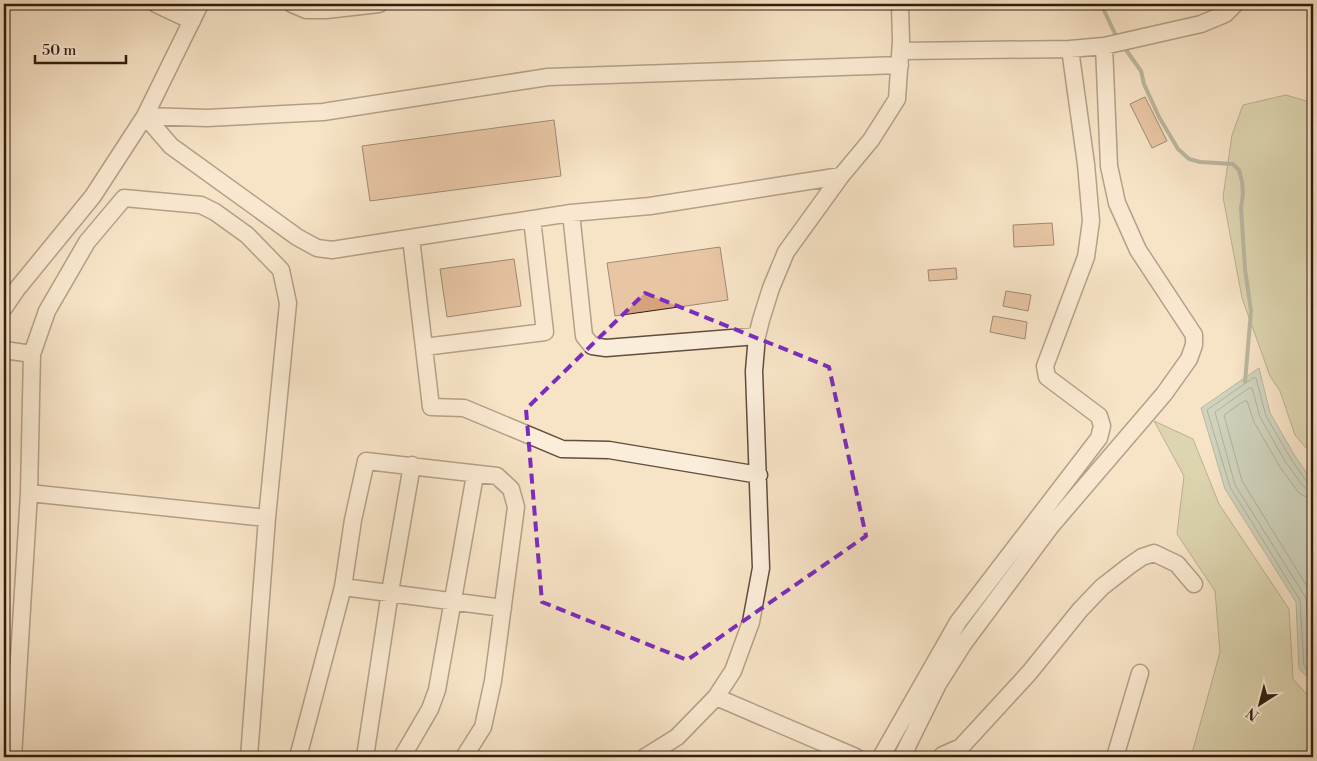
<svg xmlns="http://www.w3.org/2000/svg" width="1317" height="761" viewBox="0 0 1317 761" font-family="'Libre Bodoni',serif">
<rect width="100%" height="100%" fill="#f7e3c6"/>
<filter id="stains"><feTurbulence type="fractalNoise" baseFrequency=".004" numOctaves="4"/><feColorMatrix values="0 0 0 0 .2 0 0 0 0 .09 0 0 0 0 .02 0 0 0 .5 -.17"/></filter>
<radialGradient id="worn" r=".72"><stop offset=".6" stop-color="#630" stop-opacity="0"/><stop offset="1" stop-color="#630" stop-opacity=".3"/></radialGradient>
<path fill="#bcc496" stroke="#767052" d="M1286 95 1313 103V456L1295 435 1280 391 1270 376 1242 298 1223 197 1232 135 1243 105Z
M1154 421 1193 439 1219 504 1289 609 1293 679 1313 701V757H1191L1220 652 1215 591 1177 534 1184 476Z"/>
<path fill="#9ebeb1" stroke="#727e70" d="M1259 368 1270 413 1295 456 1313 482V682L1299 669 1296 602 1225 489 1201 408Z"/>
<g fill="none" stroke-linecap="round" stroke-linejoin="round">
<path stroke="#676e60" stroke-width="1" d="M1313 484 1307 482 1291 459 1266 416 1256 378H1253L1207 410 1230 487 1300 600 1304 666 1313 676
M1313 490H1308L1303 486 1285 461 1260 417 1252 388H1249L1215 412 1235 485 1306 598 1310 663 1313 667
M1313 498 1306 497 1299 493 1280 467 1254 422 1247 401H1244L1224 415 1242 481 1313 596"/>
<path stroke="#727e70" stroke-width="4" d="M1101 4 1117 38
M1124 47 1141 71 1144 84 1159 117 1178 149 1189 159 1200 162 1233 164 1239 170 1242 181 1243 194 1241 208 1245 269 1251 311 1245 382"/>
</g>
<path fill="#d6a27b" stroke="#301d0e" d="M1145 97 1167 141 1152 148 1130 104Z
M554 120 561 176 370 201 362 146Z
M1052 223 1054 245 1014 247 1013 225Z
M720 247 728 300 615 316 607 263Z
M514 259 521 306 447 317 440 269Z
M956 268 957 279 929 281 928 270Z
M1006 291 1031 295 1028 311 1003 306Z
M993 316 1027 322 1025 339 990 332Z"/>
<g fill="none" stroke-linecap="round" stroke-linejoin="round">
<g stroke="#624e3c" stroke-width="19">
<path id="minor" d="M156 4 192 21
M292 4 306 10H326L379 4
M901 51 1070 49 1104 46 1201 24 1225 14 1235 4
M145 116 207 118 323 112 548 77 900 65
M145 116 171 146 297 237 317 248 332 250 571 213
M411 238 431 407 464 408 562 449 609 450 759 475
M4 308 17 289 93 196 145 116 200 4
M757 336 606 348 592 346 584 336 571 213 650 206 841 176
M424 347 545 332 532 219
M4 350 32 354 29 493 267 518
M32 354 47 311 87 242 124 198 201 205 215 212 247 235 281 270 288 303 267 518 249 757
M343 587 503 608
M716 697 856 757
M13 757 29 493
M298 757 343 587 353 520 366 461 497 476 511 489 516 507 493 681 483 727 464 757
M365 757 390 592 412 465
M402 757 430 709 437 690 475 475
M645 757 677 737 716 697 733 671 751 622 761 568 754 371 757 336 761 320 771 288 786 252 841 176 871 140 897 99 901 41 900 4
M881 757 958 622 1099 438 1102 426 1099 416 1047 377 1045 366 1086 257 1091 221 1086 164 1070 49
M902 757 938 684 964 643 1051 526 1164 394 1189 359 1194 345V335L1138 250 1117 203 1109 166 1104 46
M941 757 943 755 961 747 1029 673 1080 610 1102 587 1129 566 1142 557 1154 553 1177 564 1194 584
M1115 757 1140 673"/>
</g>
<use href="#minor" stroke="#faedda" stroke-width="16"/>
</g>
<path d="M0 0H1317V761H0ZM645 293 829 367 866 536 687 660 542 602 526 409Z" fill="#f7e3c6" fill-opacity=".55" fill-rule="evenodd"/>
<path fill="none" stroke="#7b2cbf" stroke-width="4" stroke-dasharray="10 6" stroke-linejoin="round" d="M645 293 829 367 866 536 687 660 542 602 526 409Z"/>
<rect width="1317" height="761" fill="none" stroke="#f7e3c6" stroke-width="20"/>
<rect x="5" y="5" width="1307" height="751" fill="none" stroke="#301d0e" stroke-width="2.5"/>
<rect x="10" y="10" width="1297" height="741" fill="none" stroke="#301d0e"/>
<g transform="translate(1260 704) rotate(216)" stroke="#faedda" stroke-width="4" paint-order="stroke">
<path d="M0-4L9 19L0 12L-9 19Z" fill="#301d0e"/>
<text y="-8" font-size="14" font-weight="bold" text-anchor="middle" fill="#301d0e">N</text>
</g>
<path d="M35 55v8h91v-8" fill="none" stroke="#301d0e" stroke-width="2.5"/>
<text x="42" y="55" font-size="15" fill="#301d0e" stroke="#faedda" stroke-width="4" paint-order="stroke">50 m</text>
<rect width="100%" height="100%" filter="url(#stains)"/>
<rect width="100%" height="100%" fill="url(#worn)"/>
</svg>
